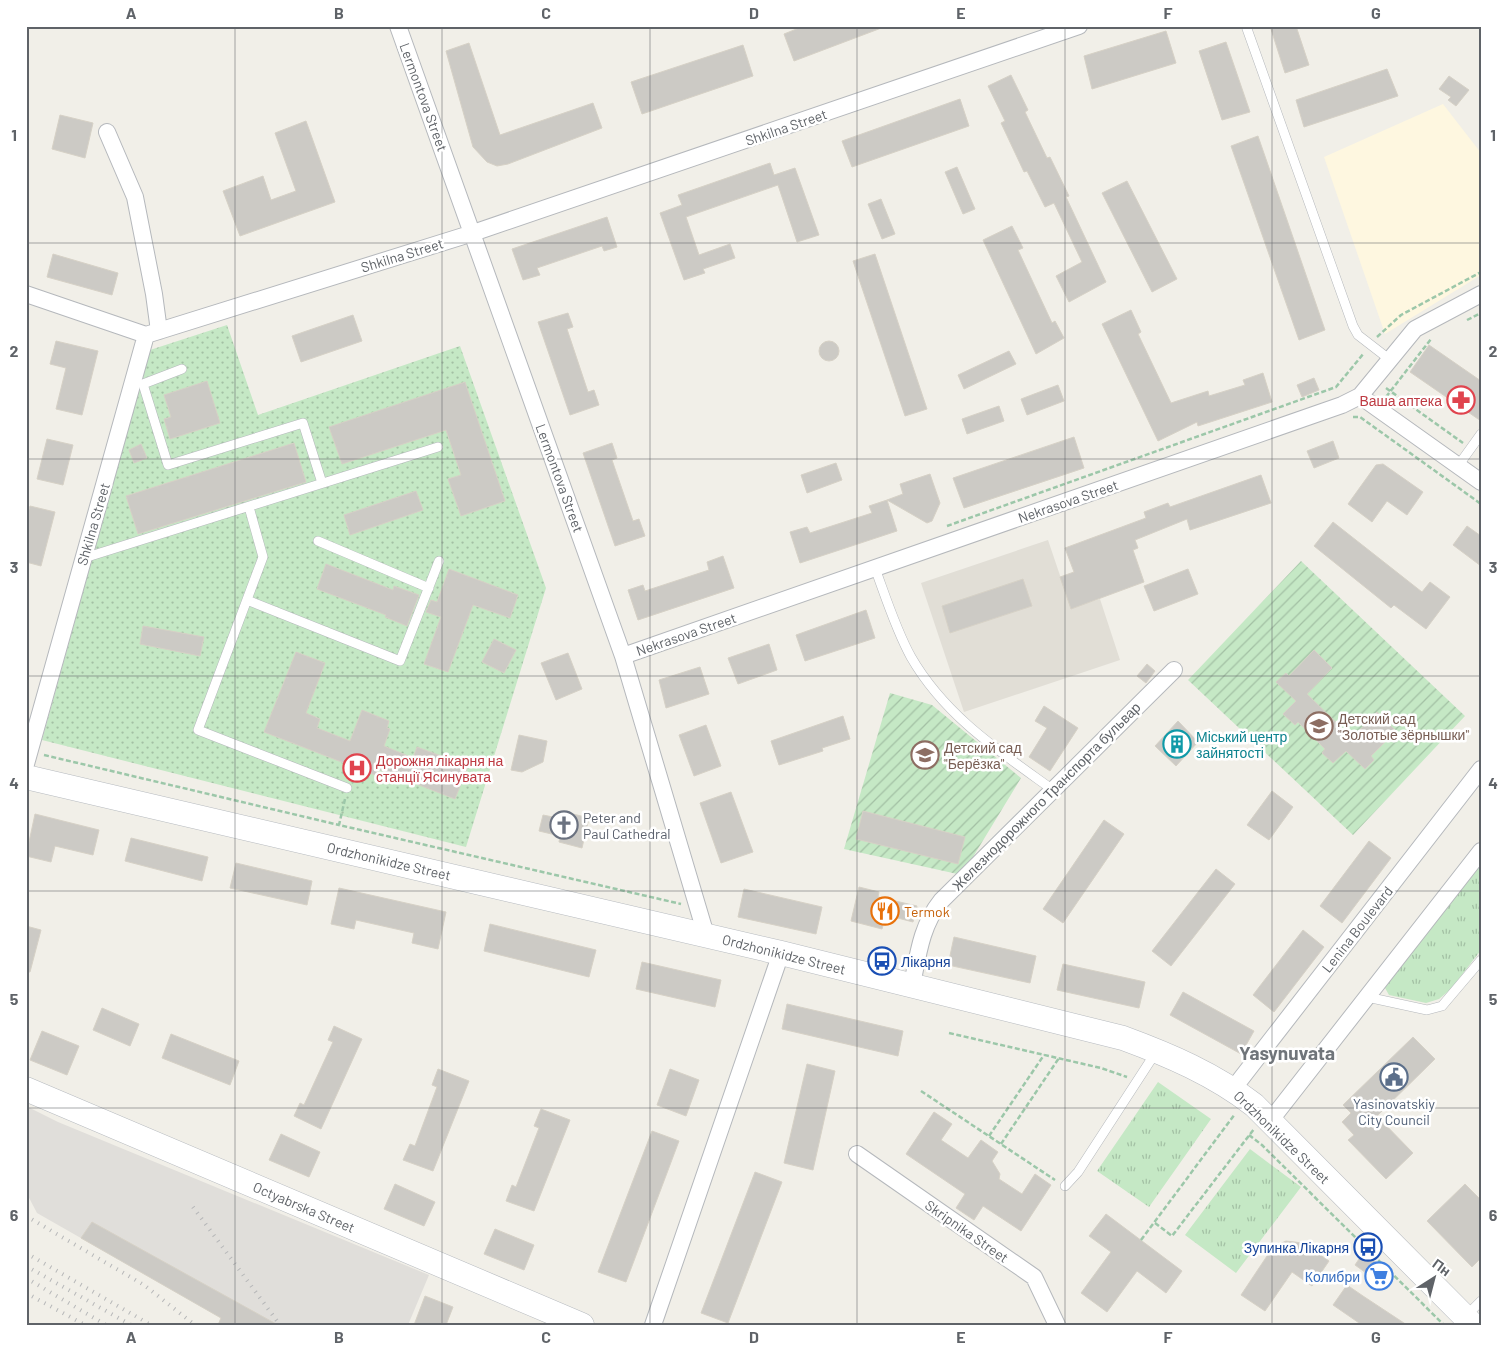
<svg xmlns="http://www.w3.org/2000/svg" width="1507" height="1351" viewBox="0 0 1507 1351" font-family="Barlow,sans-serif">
<defs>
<pattern id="grass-tufts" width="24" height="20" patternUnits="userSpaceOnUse" patternTransform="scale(1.25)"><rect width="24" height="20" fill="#c5e8c5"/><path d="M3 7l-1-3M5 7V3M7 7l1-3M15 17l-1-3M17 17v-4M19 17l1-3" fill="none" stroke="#a3c0a4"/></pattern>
<pattern id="park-dots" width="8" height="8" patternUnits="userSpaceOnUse" patternTransform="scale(1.25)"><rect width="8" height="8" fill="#c5e8c5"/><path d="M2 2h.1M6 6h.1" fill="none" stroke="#a3c0a4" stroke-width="1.8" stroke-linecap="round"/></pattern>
<pattern id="garden-furrows" width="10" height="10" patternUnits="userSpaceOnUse" patternTransform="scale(1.25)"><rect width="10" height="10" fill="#c5e8c5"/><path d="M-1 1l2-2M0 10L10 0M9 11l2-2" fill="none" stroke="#a3c0a4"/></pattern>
</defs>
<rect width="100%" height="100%" fill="#f1efe8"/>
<path fill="#fef7e0" d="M1443 104 1481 153V275L1385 334 1324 157Z"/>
<path fill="#e0deda" d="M26 1106 58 1122 429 1275 408 1325H218L221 1318 37 1213 26 1192Z"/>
<path fill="#e1ded6" d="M1048 540 1071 608 1100 599 1120 660 964 712 921 583Z"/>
<path fill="url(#grass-tufts)" d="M1481 861V950L1451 989 1439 999 1426 1003 1389 995 1385 988 1386 982Z
M1158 1082 1211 1119 1149 1207 1097 1171Z
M1250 1149 1301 1187 1236 1273 1185 1235Z"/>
<path fill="url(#park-dots)" d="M227 325 258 415 460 346 546 588 466 847 42 740 150 350Z"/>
<path fill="url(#garden-furrows)" d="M1301 561 1465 716 1353 835 1188 680Z
M890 693 932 705 1021 778 962 875 844 849Z"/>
<path fill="#cccac5" stroke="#d6d1c6" d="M804 26H884V27L794 61 784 34Z
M1270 26H1296L1309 65 1285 73Z
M1166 31 1176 63 1092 89 1084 56Z
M1226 42 1250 112 1222 120 1199 51Z
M469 43 500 135 593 103 602 128 508 164 497 166 487 162 473 147 446 51Z
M743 45 753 76 642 114 631 82Z
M1387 69 1398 96 1304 127 1296 100Z
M1011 75 1028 110 1025 112 1047 158 1050 157 1069 196 1066 197 1106 282 1069 302 1056 276 1082 262 1054 203 1045 207 1027 171 1024 172 1001 123 1005 121 988 86Z
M1449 76 1469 90 1456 106 1448 100 1451 97 1439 89Z
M960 99 969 126 852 167 842 141Z
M60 115 93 123 85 158 52 149Z
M306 121 335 202 240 236 223 191 263 176 271 200 296 191 275 133Z
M1258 136 1325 330 1299 340 1231 146Z
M770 163 774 175 795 168 819 235 797 242 778 185 686 217 699 255 730 244 735 258 703 269 705 273 684 280 660 213 682 205 678 195Z
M957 167 975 209 963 214 945 172Z
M1127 181 1177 279 1152 292 1102 193Z
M881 199 895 234 882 239 868 204Z
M607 217 617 247 604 251 602 246 537 268 540 275 523 280 512 249Z
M1012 226 1023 248 1018 250 1052 323 1055 321 1064 338 1036 354 983 240Z
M53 254 118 273 112 295 47 277Z
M875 254 927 409 905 416 853 261Z
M1131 310 1141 332 1138 334 1171 403 1208 391 1209 396 1245 385 1243 380 1263 373 1272 402 1198 426 1197 422 1158 441 1102 324Z
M568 313 573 327 567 329 588 392 594 390 599 405 570 415 538 322Z
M353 315 362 341 301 362 292 336Z
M819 351a10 10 0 1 1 20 0a10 10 0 1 1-20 0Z
M56 341 98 351 82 415 56 409 66 368 50 364Z
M1429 345 1481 381V421L1410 372Z
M1009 351 1016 364 964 389 958 375Z
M1314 378 1319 390 1302 397 1297 385Z
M207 381 220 423 170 439 164 419 171 417 164 395Z
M465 382 505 501 461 516 448 479 461 475 446 430 342 464 329 427Z
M1058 385 1064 401 1027 415 1021 399Z
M999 406 1004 421 967 434 962 419Z
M1074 437 1084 468 964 508 953 478Z
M47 439 73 445 63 485 37 479Z
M1333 441 1339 458 1314 468 1307 451Z
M294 443 306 482 138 534 126 496Z
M612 443 617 458 612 460 633 521 639 519 645 536 615 546 583 453Z
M141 444 147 458 134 463 129 450Z
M836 463 842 480 807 493 801 475Z
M1383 464 1423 492 1407 515 1387 501 1372 522 1348 504 1376 465Z
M930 474 940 503 932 521 927 523 887 500 903 494 900 484Z
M1261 475 1271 503 1190 530 1187 519 1135 540 1138 548 1133 550 1144 582 1071 609 1060 577 1074 572 1065 548 1146 518 1144 512 1168 503 1170 507Z
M416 491 423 510 350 535 344 515Z
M887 500 897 531 800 563 790 532 807 527 810 533 872 513 869 506Z
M30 506 55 512 41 566 26 562V520Z
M1333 522 1422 592 1430 582 1450 597 1426 629 1394 605 1391 608 1314 546Z
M1467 526 1481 536V566L1453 545Z
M723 556 734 588 638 620 628 590 643 585 645 591 709 570 707 562Z
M326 564 393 590 394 586 419 595 407 626 385 617 386 615 317 589Z
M449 569 518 595 510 618 473 605 448 672 424 664 441 617 426 612 431 600 437 602Z
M1188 569 1198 594 1154 611 1144 586Z
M1023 579 1032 606 950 633 942 606Z
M866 610 875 638 805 661 796 635Z
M143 626 204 637 200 656 140 644Z
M494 639 516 650 504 673 482 662Z
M769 644 777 670 738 684 728 658Z
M1314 650 1332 668 1307 694 1352 738 1377 712 1396 731 1371 756 1374 760 1365 769 1346 751 1333 763 1322 753 1325 749 1298 722 1295 725 1283 714 1296 701 1276 682 1286 673 1289 676Z
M296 652 325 663 306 713 320 719 317 728 350 741 362 710 389 721 387 728 390 729 384 746 413 758 417 747 468 766 455 799 378 769 375 775 264 732Z
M568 653 582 689 556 700 541 663Z
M1147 664 1155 671 1146 683 1137 676Z
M700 667 709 694 666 708 659 680Z
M1044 706 1078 728 1050 771 1029 757 1047 728 1035 721Z
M843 716 850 739 822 748 823 751 779 765 771 741Z
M1178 721 1198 742 1176 766 1155 746Z
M706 725 721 766 694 776 679 735Z
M519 735 547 741 543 762 522 772 511 770Z
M1272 791 1293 807 1269 840 1247 825Z
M731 792 753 852 721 863 700 803Z
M863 811 965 837 958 864 856 839Z
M565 812 589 818 582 848 559 842 560 836 539 831 543 815 563 819Z
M35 814 99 830 93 855 55 846 51 862 26 856Z
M1104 820 1124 834 1063 923 1043 909Z
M131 838 208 857 202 881 125 861Z
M1369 841 1391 858 1342 923 1320 906Z
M236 863 312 881 307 905 230 888Z
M1216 869 1235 884 1171 966 1152 951Z
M859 887 879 892 878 897 917 906 913 922 886 915 882 929 851 921Z
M339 888 446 912 438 949 412 943 414 933 356 920 354 929 331 924Z
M744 889 822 907 816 934 738 917Z
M490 924 596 950 589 977 484 951Z
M26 926 41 930 30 972H26Z
M1303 930 1324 947 1274 1012 1253 995Z
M954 937 1036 956 1030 983 948 965Z
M642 962 721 980 715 1007 636 989Z
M1063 964 1145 982 1139 1008 1057 990Z
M1183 992 1254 1031 1241 1054 1170 1015Z
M787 1004 903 1031 898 1056 782 1029Z
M102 1008 139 1024 130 1046 93 1030Z
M334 1026 362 1039 321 1129 294 1116 300 1103 304 1105 333 1042 328 1040Z
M42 1031 79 1046 67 1075 30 1060Z
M171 1034 239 1061 230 1085 162 1058Z
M1413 1037 1435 1059 1377 1116 1413 1153 1386 1179 1348 1140 1354 1135 1342 1122 1351 1113 1343 1105Z
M807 1064 835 1071 813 1170 784 1163Z
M438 1069 469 1081 433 1171 403 1160 410 1144 415 1146 437 1087 432 1085Z
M670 1069 699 1080 686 1116 657 1105Z
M541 1109 570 1120 534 1211 506 1201 512 1185 516 1187 539 1128 534 1126Z
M934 1112 952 1124 941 1140 968 1158 981 1140 998 1152 992 1161 1000 1174 999 1179 1022 1194 1035 1174 1051 1185 1021 1231 983 1206 974 1220 956 1208 965 1194 906 1154Z
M652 1131 679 1141 626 1282 598 1272Z
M281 1134 320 1152 309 1177 269 1160Z
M755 1172 782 1182 728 1323 701 1313Z
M395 1184 435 1202 424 1226 384 1209Z
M1465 1184 1481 1200V1258L1472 1267 1427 1221Z
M1106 1214 1182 1271 1166 1293 1137 1271 1107 1312 1081 1293 1111 1252 1089 1236Z
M92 1222 278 1325H218L221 1318 81 1238Z
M495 1229 534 1245 524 1270 484 1254Z
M1286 1241 1303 1243 1329 1261 1312 1286 1292 1272 1265 1311 1241 1295 1273 1247Z
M1363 1253 1388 1271 1380 1283 1355 1265Z
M1347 1285 1363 1296 1407 1325H1362L1333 1305Z
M425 1296 453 1307 446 1325H414Z"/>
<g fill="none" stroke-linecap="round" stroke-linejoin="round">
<g stroke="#b5b8bc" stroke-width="10">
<path id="lane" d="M1246 26 1353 326 1358 335 1389 359
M182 369 143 384 168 465 303 423 322 483
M1458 466 1481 434
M249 507 263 557 198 730 347 788
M318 541 429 588
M84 558 438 447
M875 568C886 598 896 630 911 657 945 716 999 751 1053 790
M247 600 400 661 439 561
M1367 997 1427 1010 1442 1006 1481 960
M1065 1186 1078 1172 1156 1052
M1465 1317 1481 1301"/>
</g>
<g stroke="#b5b8bc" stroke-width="18">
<path id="street" d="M398 26 623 656 706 935
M107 132 135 197 154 294 159 331
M26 294 146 335
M1360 396 1481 482
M623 656 1342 405 1360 396 1415 329 1481 294
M26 764 146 335 473 233 1079 26
M912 985C918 955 921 926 941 901L1174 670
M1233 1089 1481 769
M1270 1121 1481 851
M857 1154 1034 1277 1057 1325
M653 1325 781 953"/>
</g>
<g stroke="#b6babf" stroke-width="25">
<path id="secondary" d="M26 777 781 953 1123 1038C1169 1055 1214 1074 1254 1105L1473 1325
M26 1089 582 1325"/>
</g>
<path stroke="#9cc7a9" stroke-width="2.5" stroke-dasharray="5 2.5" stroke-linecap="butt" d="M1467 320 1481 313
M1377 337 1401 315 1481 272
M1386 388 1463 443
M1386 397 1431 339
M1353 417H1360L1481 504
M947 526 1336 387 1364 353
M44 755 339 825
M351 777 355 767
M345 799 339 825 681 904
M949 1033 1101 1068 1127 1077
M921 1091 1055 1180
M1249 1135 1262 1145 1444 1325
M989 1136 1044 1055
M1001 1144 1059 1058
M1155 1223 1172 1236 1254 1129
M1141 1240 1235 1114"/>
<use href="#lane" stroke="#fff" stroke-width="9"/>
<use href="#street" stroke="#fff" stroke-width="16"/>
<use href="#secondary" stroke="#fff" stroke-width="24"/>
<path stroke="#b6b7b8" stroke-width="4" stroke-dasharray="1 6" stroke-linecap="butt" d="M193 1207 280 1325
M26 1216 144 1285 195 1325
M26 1253 151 1325
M26 1266 131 1325
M26 1278 106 1325
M26 1293 85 1325"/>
</g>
<path fill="none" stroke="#5f6368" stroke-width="1" stroke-opacity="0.55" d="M235 26V1325M442 26V1325M650 26V1325M857 26V1325M1065 26V1325M1272 26V1325M26 243H1481M26 459H1481M26 676H1481M26 891H1481M26 1108H1481"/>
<defs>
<g id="pharmacy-ring" transform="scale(1.4375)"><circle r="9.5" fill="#fff" stroke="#e0444e" stroke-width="1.5"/><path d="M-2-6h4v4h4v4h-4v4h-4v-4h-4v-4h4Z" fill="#e0444e"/></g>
<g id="school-ring" transform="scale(1.4375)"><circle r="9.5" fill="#fff" stroke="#8d6e63" stroke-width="1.5"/><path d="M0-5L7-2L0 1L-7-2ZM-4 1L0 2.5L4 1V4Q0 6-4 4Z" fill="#8d6e63"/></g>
<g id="building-ring" transform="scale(1.4375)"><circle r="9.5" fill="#fff" stroke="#0f9aa8" stroke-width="1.5"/><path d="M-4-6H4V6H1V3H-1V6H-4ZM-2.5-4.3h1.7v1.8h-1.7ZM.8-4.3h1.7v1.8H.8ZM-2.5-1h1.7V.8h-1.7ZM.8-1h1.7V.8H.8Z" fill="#0f9aa8"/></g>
<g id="hospital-ring" transform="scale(1.4375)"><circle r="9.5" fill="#fff" stroke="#e0444e" stroke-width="1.5"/><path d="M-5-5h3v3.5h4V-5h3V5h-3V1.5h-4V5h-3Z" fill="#e0444e"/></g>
<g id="church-ring" transform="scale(1.4375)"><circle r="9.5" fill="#fff" stroke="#6b7280" stroke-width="1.5"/><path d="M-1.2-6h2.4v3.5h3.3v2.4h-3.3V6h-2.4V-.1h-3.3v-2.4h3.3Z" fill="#6b7280"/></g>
<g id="restaurant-ring" transform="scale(1.4375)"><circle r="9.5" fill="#fff" stroke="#e8710a" stroke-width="1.5"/><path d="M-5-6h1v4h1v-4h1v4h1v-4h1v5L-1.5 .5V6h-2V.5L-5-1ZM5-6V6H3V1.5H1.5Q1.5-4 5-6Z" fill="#e8710a"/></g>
<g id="bus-ring" transform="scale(1.4375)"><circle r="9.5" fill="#fff" stroke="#1a4fb4" stroke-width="1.5"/><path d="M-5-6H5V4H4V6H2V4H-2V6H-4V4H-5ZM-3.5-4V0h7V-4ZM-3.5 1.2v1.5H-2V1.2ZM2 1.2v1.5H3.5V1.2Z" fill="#1a4fb4"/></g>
<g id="civic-ring" transform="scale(1.4375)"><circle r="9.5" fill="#fff" stroke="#5c6f8a" stroke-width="1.5"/><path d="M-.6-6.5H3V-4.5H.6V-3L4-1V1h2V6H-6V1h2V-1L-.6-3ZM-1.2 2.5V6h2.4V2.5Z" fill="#5c6f8a"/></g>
<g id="supermarket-ring" transform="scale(1.4375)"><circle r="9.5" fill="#fff" stroke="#3f7fe0" stroke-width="1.5"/><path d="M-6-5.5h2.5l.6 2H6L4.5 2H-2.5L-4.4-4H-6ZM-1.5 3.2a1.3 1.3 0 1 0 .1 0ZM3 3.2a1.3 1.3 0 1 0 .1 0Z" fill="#3f7fe0"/></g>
</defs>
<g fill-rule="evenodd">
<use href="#pharmacy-ring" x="1461" y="400"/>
<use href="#school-ring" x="1319" y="726"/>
<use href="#building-ring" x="1177" y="744"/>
<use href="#school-ring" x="925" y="755"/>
<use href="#hospital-ring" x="357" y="768"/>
<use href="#church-ring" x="564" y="825"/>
<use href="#restaurant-ring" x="885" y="911"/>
<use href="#bus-ring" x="882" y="961"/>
<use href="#civic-ring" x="1394" y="1077"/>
<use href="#bus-ring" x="1368" y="1247"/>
<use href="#supermarket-ring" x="1379" y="1276"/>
</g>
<g text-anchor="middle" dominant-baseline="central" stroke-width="5" stroke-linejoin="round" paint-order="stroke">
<g font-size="14" fill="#5f6368" stroke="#fff">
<text transform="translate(424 97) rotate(70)">Lermontova Street</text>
<text transform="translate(786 127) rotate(-19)">Shkilna Street</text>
<text transform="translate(402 255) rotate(-17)">Shkilna Street</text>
<text transform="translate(560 478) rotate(70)">Lermontova Street</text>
<text transform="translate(1068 501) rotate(-19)">Nekrasova Street</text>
<text transform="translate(93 524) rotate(-74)">Shkilna Street</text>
<text transform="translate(686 634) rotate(-19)">Nekrasova Street</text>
<text transform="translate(1046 796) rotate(-45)">Железнодорожного Транспорта бульвар</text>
<text transform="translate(389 861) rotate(13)">Ordzhonikidze Street</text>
<text transform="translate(1357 929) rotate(-52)">Lenina Boulevard</text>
<text transform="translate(784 954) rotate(14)">Ordzhonikidze Street</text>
<text transform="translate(1282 1137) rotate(44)">Ordzhonikidze Street</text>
<text transform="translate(304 1207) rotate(23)">Octyabrska Street</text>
<text transform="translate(967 1231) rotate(35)">Skripnika Street</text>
</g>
<g font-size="14" fill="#be3a42" stroke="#fff" text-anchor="end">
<text x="1442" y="400">Ваша аптека</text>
<text x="376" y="760" text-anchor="start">Дорожня лікарня на<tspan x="376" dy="16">станції Ясинувата</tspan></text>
</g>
<g font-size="14" fill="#785e54" stroke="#fff" text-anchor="start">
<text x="1338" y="718">Детский сад<tspan x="1338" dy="16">"Золотые зёрнышки"</tspan></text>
<text x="944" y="747">Детский сад<tspan x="944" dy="16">"Берёзка"</tspan></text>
</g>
<g font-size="14" fill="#0d838f" stroke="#fff" text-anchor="start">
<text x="1196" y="736">Міський центр<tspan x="1196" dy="16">зайнятості</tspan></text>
</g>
<g font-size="14" fill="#5b616d" stroke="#fff" text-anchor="start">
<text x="583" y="817">Peter and<tspan x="583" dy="16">Paul Cathedral</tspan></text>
</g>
<g font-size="14" fill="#c56008" stroke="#fff" text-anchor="start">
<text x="904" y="911">Termok</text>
</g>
<g font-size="14" fill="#164399" stroke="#fff" text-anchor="start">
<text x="901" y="961">Лікарня</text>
<text x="1349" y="1247" text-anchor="end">Зупинка Лікарня</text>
</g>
<g font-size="14" fill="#4e5e75" stroke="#fff">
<text x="1394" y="1103">Yasinovatskiy<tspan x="1394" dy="16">City Council</tspan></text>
</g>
<g font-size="14" fill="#366cbe" stroke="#fff" text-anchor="end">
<text x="1360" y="1276">Колибри</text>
</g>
<g font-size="19" font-weight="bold" fill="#70757a" stroke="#fff">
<text x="1287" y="1052">Yasynuvata</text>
</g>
</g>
<rect width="1507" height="1351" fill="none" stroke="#ffffff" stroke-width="55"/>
<g transform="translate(1434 1278) rotate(36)" stroke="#ffffff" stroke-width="4" paint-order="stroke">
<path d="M0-4L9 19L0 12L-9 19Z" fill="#5f6368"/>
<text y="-8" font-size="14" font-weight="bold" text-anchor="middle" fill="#5f6368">Пн</text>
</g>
<rect x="28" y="28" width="1452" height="1296" fill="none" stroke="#5f6368" stroke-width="2"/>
<g font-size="16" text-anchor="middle" font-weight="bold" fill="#5f6368">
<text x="131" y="19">A</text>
<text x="339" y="19">B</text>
<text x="546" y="19">C</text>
<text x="754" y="19">D</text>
<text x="961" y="19">E</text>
<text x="1168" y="19">F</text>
<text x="1376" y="19">G</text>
<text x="14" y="141">1</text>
<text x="1493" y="141">1</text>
<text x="14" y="357">2</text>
<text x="1493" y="357">2</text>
<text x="14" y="573">3</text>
<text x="1493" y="573">3</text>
<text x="14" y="789">4</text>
<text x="1493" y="789">4</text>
<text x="14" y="1005">5</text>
<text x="1493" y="1005">5</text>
<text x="14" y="1221">6</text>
<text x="1493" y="1221">6</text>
<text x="131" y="1343">A</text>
<text x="339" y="1343">B</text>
<text x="546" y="1343">C</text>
<text x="754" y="1343">D</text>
<text x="961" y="1343">E</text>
<text x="1168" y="1343">F</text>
<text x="1376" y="1343">G</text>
</g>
</svg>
